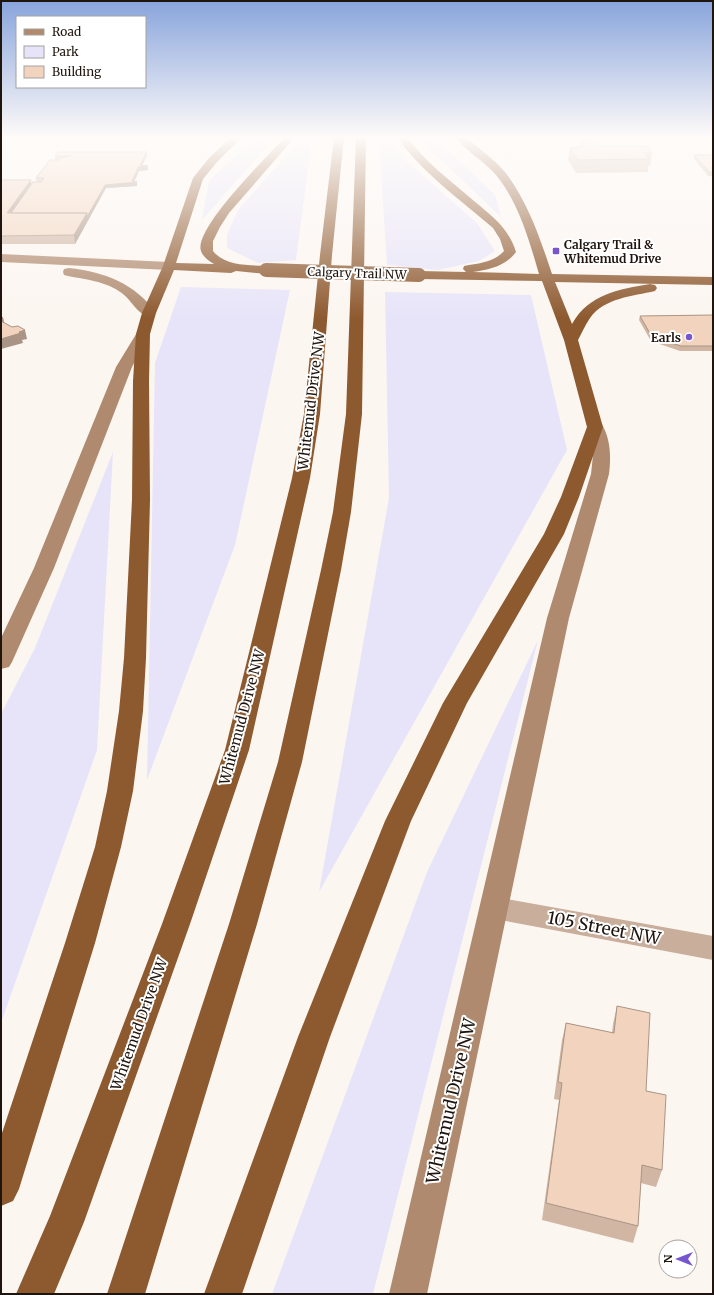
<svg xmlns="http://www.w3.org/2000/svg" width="714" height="1295" viewBox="0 0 714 1295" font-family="Merriweather,serif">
<rect width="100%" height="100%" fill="#fcf6f1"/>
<path fill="#e7e4f9" d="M275 137 202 220 209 181 252 140Z
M390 137 407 162 477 223 495 251 479 261 438 270 387 265 379 139Z
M302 138H312L296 260 258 263 227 248V235L238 210Z
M419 139H436L495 195 501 217Z
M181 287 290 290 235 545 147 780 155 363Z
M385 292 531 295 567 450 319 892 389 498Z
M113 452 97 750 1 1023V714L35 648Z
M538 640 373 1294H272L427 872Z"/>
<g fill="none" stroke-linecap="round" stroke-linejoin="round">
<path fill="#c8ae9b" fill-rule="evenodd" d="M495 897 713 936V960L495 919 485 916 481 908 485 900Z"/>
<path fill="#af8a6e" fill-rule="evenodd" d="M1 254 169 262 173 263 175 266 173 269 169 270 1 262Z
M69 268C104 272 135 283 156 313L154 316C140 319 133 302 123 294 105 280 85 280 64 275L63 272 64 269Z
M143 330 148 331 150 334 132 367 54 568 12 662 9 667 1 669V638L34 568 116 367 138 331Z
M595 422 601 423C611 438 611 458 609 474L569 618 427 1294H389L547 618 591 474 593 455 587 427 589 423Z"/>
<path fill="#8d592f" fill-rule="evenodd" d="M231 137H242L217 162 203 179 176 263 214 264C209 261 203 257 201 251 193 229 269 155 285 137H295L229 213 220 227 213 241V251C225 266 248 265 266 266L271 267 272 270 271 273 266 274 236 271 231 273 174 270 156 313 150 334 149 381 150 500 146 658 143 711 133 791 121 847 95 943 19 1189 13 1201 1 1206V1136L65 943 95 847 107 791 119 711 124 658 132 500 133 381 136 334 142 313 163 266 193 178 209 158Z
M334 137H344L332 255 320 414 310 478 249 750 190 924 84 1222 54 1294H16L50 1216 162 924 225 750 292 478 304 414 320 255Z
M356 137H366L362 414 351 512 341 570 302 762 257 924 145 1294H107L229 924 278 762 321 570 333 512 346 414Z
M397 137H407C425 162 451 181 474 201 493 217 508 227 516 252 506 266 489 270 473 272L539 274C529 240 519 203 496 175 484 161 467 152 455 137H466C478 148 494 159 505 172 528 202 540 238 552 274L713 277V285L555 282 572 324C589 294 619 289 650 284L655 285 657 288 655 291C633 296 604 298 590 318 585 325 582 333 578 340L603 427 579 497 564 534 467 703 411 821 330 1037 242 1294H204L298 1037 385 821 443 703 544 534 561 497 587 427 564 340 542 281 419 279 414 278 413 275 414 272 419 271 466 272 463 269 464 266C479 263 493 263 504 251L500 239 493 228C461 200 421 172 397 137Z"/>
<path stroke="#8d592f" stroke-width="14" d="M266 270 419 275"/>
</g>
<path fill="#d0b6a3" d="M580 142 599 146 652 153 650 166H648V172L576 173 568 160 570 148 580 146Z
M147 152V156L142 165 148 166V170L139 171 134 182 137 186 106 188 75 244H1V180L32 184 37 182 36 178 55 160V156Z
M694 155H713V179L711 176H708L694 159Z
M713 315V351H680L651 341 639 320 640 316Z
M617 1006 646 1091 662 1170 656 1187 641 1183 638 1226 633 1243 542 1220 559 1100 554 1099 562 1040 566 1023 612 1033 613 1024Z"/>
<path fill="#a99485" d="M147 152V156L141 167 148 166V170L139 171 134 182H137V186L106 188 75 244 74 235 87 213 105 185 132 181Z
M31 180 32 188 12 217 7 213Z
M1 317H3L5 326 1 327Z
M25 330 27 339 22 340 23 343 1 349V339L19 332Z"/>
<path fill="#f2d4be" stroke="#a99485" d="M580 142H596L599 146H647L652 153H645L649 159 578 160 570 148 583 146Z
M58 152H147L140 165 148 166 138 167 132 181 137 182 105 185 87 217V213H11L33 182H41L44 178H36L50 160H58L60 158 71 156H55Z
M694 155H713V174L711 172H709Z
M1 180H31L7 213H87L74 235 1 236Z
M713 315V346H681L652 337 640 316Z
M1 321 12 327 18 326 25 330 19 332 21 333 1 339Z
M617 1006 650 1013 646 1091 666 1095 662 1170 642 1165 638 1226 546 1203 562 1083 558 1082 566 1023 614 1033Z"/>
<linearGradient id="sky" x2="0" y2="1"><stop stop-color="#88a4dc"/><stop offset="0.43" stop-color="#fefbf9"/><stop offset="1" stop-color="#fefbf9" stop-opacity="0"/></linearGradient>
<rect width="714" height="319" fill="url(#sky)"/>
<g fill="#7655ce" stroke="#fff" stroke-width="1.5">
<rect x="552" y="247" width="8" height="8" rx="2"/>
<circle cx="689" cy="337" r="4"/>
</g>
<g text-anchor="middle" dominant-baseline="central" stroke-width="4" stroke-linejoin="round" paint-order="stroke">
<g font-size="12" font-weight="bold" fill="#20150e" stroke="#fff" text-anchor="start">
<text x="564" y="244">Calgary Trail &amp;<tspan x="564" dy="14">Whitemud Drive</tspan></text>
<text x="681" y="337" text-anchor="end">Earls</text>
</g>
<g font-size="12" fill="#20150e" stroke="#fff">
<text transform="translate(357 273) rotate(2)">Calgary Trail NW</text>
</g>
<g font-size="14" fill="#20150e" stroke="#fff">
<text transform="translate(311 401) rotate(-83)">Whitemud Drive NW</text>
<text transform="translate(242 717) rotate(-75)">Whitemud Drive NW</text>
<text transform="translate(139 1024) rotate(-70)">Whitemud Drive NW</text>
</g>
<g font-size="17" fill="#20150e" stroke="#fff">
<text transform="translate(604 928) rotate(11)">105 Street NW</text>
<text transform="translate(451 1101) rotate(-77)">Whitemud Drive NW</text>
</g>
</g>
<rect width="714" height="1295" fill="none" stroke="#20150e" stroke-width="4"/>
<rect x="16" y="16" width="130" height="72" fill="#ffffff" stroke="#a6a19f"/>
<rect x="24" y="29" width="20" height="6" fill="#af8a6e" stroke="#a6a19f"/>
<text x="52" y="36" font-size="12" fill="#20150e">Road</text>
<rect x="24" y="46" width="20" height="12" fill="#e7e4f9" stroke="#a6a19f"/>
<text x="52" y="56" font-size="12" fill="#20150e">Park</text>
<rect x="24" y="66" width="20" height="12" fill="#f2d4be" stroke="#a6a19f"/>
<text x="52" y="76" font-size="12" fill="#20150e">Building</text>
<g transform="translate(678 1259) rotate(270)"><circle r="19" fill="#ffffff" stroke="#a6a19f"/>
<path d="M0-3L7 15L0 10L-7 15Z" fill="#7655ce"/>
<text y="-6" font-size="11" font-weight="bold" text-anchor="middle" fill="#20150e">N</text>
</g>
</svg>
